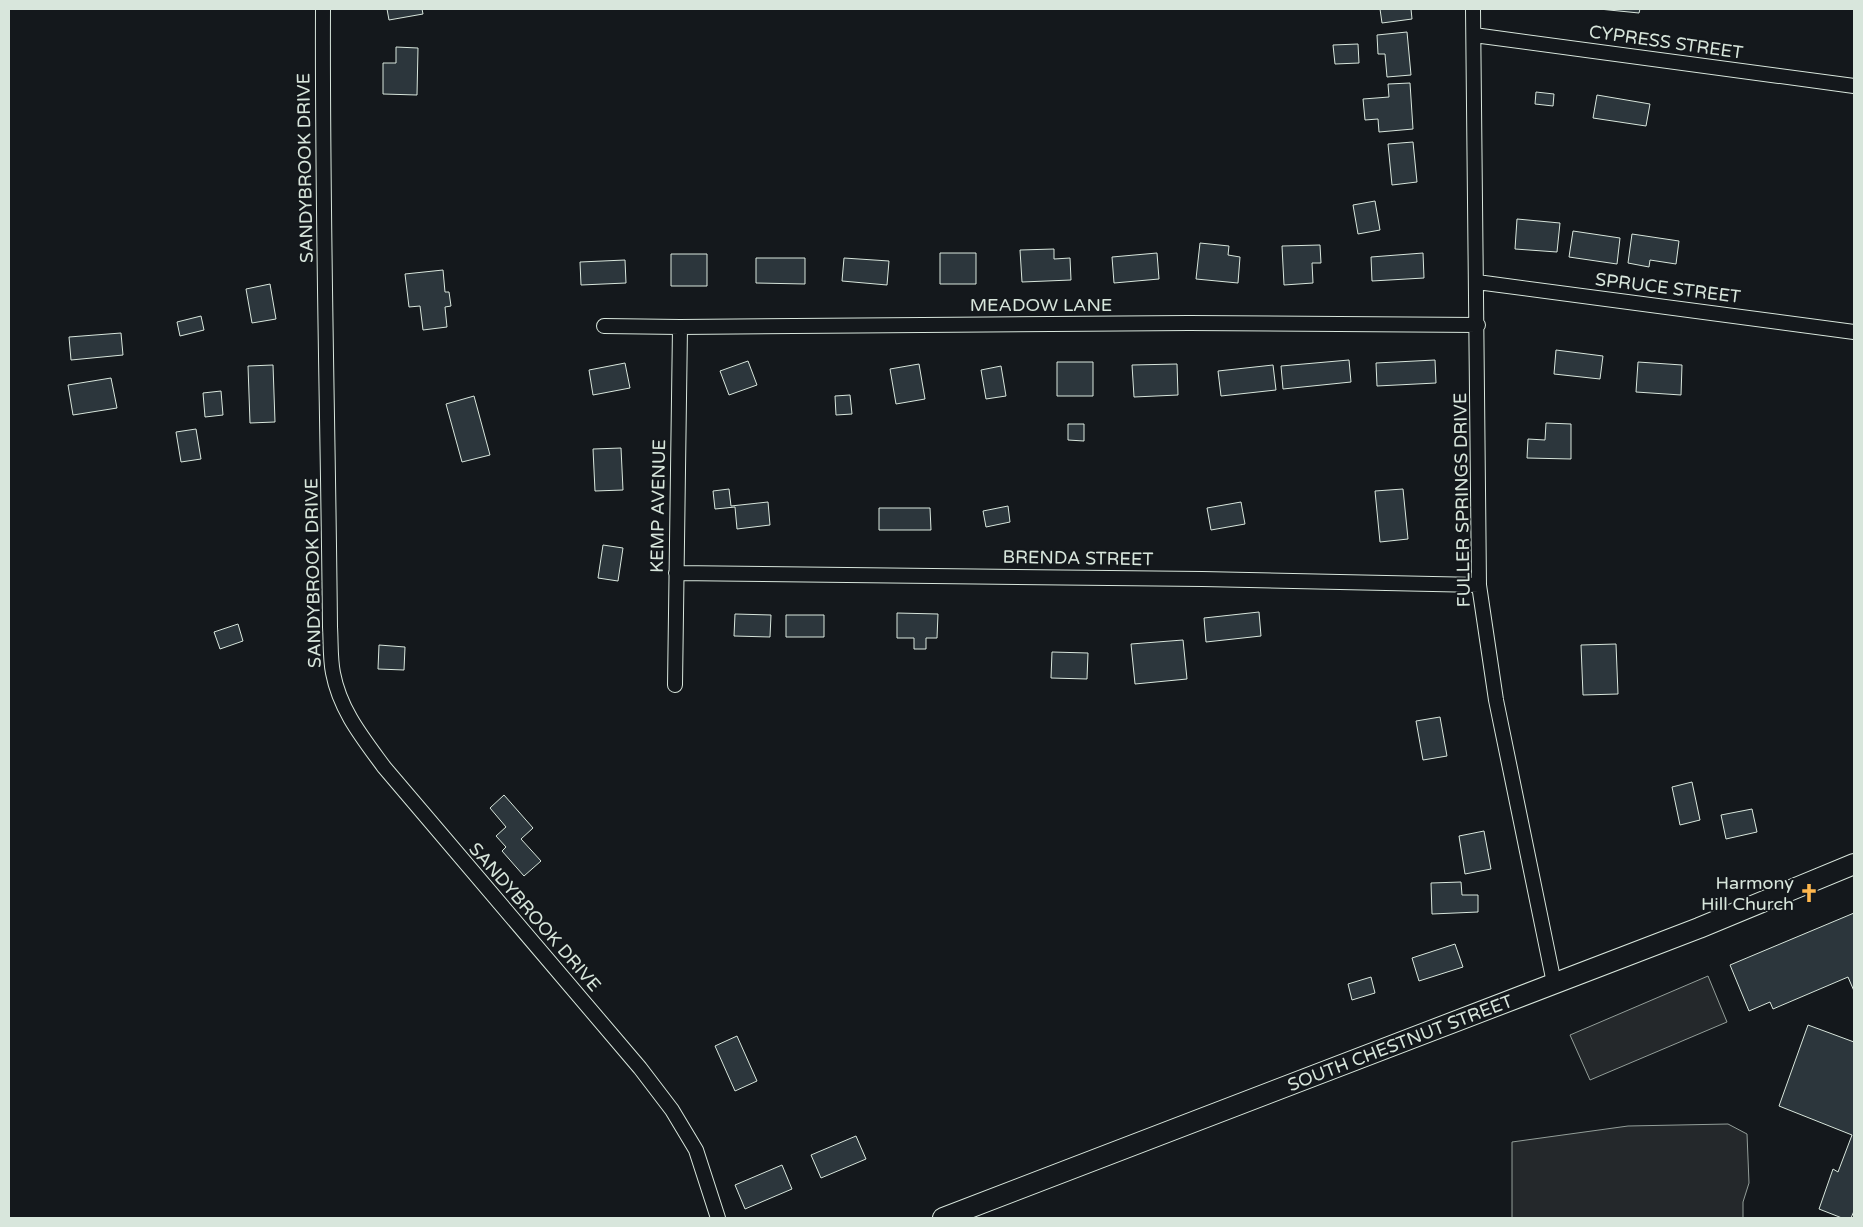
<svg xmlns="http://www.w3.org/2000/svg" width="1863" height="1227" viewBox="0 0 1863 1227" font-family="'Varela Round',sans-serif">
<rect width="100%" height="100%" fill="#14181c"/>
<path fill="#24282b" stroke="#939e99" d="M1708 976 1727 1022 1590 1080 1570 1035Z
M1728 1124 1747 1134 1749 1183 1743 1202V1218H1512V1142L1628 1126Z"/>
<path fill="#2c363c" stroke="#d8e6dc" d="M387 9H422L423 14 389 20Z
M1380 9H1411L1412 19 1382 23Z
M1599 9H1640L1639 13Z
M1407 32 1411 75 1387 77 1385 54H1378L1377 35Z
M1358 44 1359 63 1335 64 1333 45Z
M396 47 418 48 417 95 383 94V63H396Z
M1410 83 1413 129 1379 132 1378 119 1365 120 1363 99 1389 97 1388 84Z
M1536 92 1554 94 1553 106 1535 104Z
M1597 95 1650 104 1646 126 1593 118Z
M1413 142 1417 182 1392 185 1388 144Z
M1375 201 1380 230 1358 234 1353 205Z
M1517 219 1560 223 1557 252 1515 249Z
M1573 231 1620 238 1617 264 1569 257Z
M1632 234 1679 241 1676 264 1650 260 1649 267 1628 263Z
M1200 243 1229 246 1228 255 1240 257 1238 283 1196 279Z
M1320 245 1321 263H1312L1313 283 1284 285 1282 246Z
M1054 249V259L1070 258 1071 280 1022 282 1020 250Z
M940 253H976V284H940Z
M1157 253 1159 279 1114 283 1112 257Z
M1423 253 1424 278 1372 281 1371 257Z
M671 254H707V286H671Z
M756 258H805V284L756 283Z
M844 258 889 261 887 285 842 281Z
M625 260 626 283 581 285 580 262Z
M443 270 445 292H449L451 306 445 307 447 327 423 330 420 306 409 307 405 274Z
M270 284 276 319 252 323 246 289Z
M201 316 204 330 180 336 177 322Z
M121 333 123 355 71 360 69 337Z
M1556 350 1603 356 1600 379 1554 374Z
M1349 360 1351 382 1283 389 1281 366Z
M1435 360 1436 383 1377 386 1376 363Z
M748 361 757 385 729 395 720 371Z
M1057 362H1093V396H1057Z
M1638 362 1682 365 1681 395 1636 392Z
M625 363 630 388 593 395 589 370Z
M919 364 925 399 896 404 890 369Z
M1177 364 1178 395 1134 397 1132 365Z
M273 365 275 422 250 423 248 366Z
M1273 365 1276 390 1221 396 1218 371Z
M1001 366 1006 396 986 399 981 370Z
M111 378 117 408 73 415 68 385Z
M221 391 223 415 205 417 203 393Z
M850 395 852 414 836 415 835 396Z
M474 396 490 455 462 462 446 404Z
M1546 423 1571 424V459L1527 458 1528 439 1545 440Z
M1068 424H1084V441L1068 440Z
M196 429 201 459 181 462 176 432Z
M621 448 623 490 595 491 593 449Z
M729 489 731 506 768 502 770 525 737 529 735 507 715 509 713 491Z
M1403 489 1408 539 1380 542 1375 491Z
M1241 502 1245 524 1211 530 1207 508Z
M1008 506 1010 522 986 527 983 511Z
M879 508H930L931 530H879Z
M603 545 623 548 618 581 598 578Z
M1259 612 1261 636 1206 642 1204 618Z
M897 613 938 614 937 638H926V649H914V638H897Z
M735 614 771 615 770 637 734 636Z
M786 615H824V637H786Z
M238 624 243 641 220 649 214 632Z
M1183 640 1187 679 1135 684 1131 644Z
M1616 644 1618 694 1583 695 1581 645Z
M379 645 405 647 404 670 378 669Z
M1052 652 1088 653 1087 679 1051 678Z
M1440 717 1447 756 1423 760 1416 721Z
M1692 782 1700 820 1680 825 1672 787Z
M504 795 533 828 521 839 541 861 524 876 502 851 506 847 496 836 506 827 490 808Z
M1752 809 1757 832 1726 839 1721 815Z
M1484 831 1491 869 1465 874 1459 836Z
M1461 882 1462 895H1478V912L1432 914 1431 883Z
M1854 913V991L1848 977 1773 1009 1770 1002 1749 1011 1730 965Z
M1455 944 1463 967 1419 981 1412 958Z
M1371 977 1375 993 1352 1000 1348 984Z
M1808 1025 1854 1042V1211L1851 1218H1842L1819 1209 1833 1169 1838 1172 1852 1135 1779 1106Z
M737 1036 757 1081 735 1091 715 1046Z
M856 1136 866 1159 821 1178 811 1155Z
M782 1165 792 1189 745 1209 735 1185Z"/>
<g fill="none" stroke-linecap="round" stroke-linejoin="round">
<g stroke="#d8e6dc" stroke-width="16">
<path id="street" d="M323 9C322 215 328 421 330 627 331 642 330 658 333 673 340 710 362 737 384 767L640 1068 672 1110 696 1150 718 1218
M1473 9 1479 585 1496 700 1554 983
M1474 35 1854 86
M1477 282 1854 332
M604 326 680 327 1189 323 1478 325
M676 573 1202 579 1479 585
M675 685 680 327"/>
</g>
<g stroke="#d8e6dc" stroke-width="22">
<path id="secondary" d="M943 1218 1699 928 1854 864"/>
</g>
<use href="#street" stroke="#14181c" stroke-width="14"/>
<use href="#secondary" stroke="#14181c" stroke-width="20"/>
</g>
<defs>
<g id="church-bare" transform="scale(1.5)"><path d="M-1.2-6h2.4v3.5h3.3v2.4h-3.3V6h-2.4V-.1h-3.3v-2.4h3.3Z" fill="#ffb74d" stroke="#14181c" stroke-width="2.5" paint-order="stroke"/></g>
</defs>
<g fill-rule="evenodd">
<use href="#church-bare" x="1809" y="893"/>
</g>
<g text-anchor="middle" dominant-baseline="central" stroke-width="4" stroke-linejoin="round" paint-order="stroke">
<g font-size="18" fill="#d8e6dc" stroke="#14181c">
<text transform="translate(1666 42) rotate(8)">CYPRESS STREET</text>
<text transform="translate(305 168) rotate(-91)">SANDYBROOK DRIVE</text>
<text transform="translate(1668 288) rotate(7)">SPRUCE STREET</text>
<text x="1041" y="305">MEADOW LANE</text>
<text transform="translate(1462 500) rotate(-91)">FULLER SPRINGS DRIVE</text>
<text transform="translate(658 506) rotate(-89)">KEMP AVENUE</text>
<text transform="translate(1078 558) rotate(1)">BRENDA STREET</text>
<text transform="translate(313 573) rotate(-91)">SANDYBROOK DRIVE</text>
<text transform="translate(535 917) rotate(49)">SANDYBROOK DRIVE</text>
<text transform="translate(1400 1043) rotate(-21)">SOUTH CHESTNUT STREET</text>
</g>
<g font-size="18" fill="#d8e6dc" stroke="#14181c" text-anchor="end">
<text x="1794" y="883">Harmony<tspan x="1794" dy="21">Hill Church</tspan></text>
</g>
</g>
<rect width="1863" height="1227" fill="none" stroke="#d8e6dc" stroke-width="20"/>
</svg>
